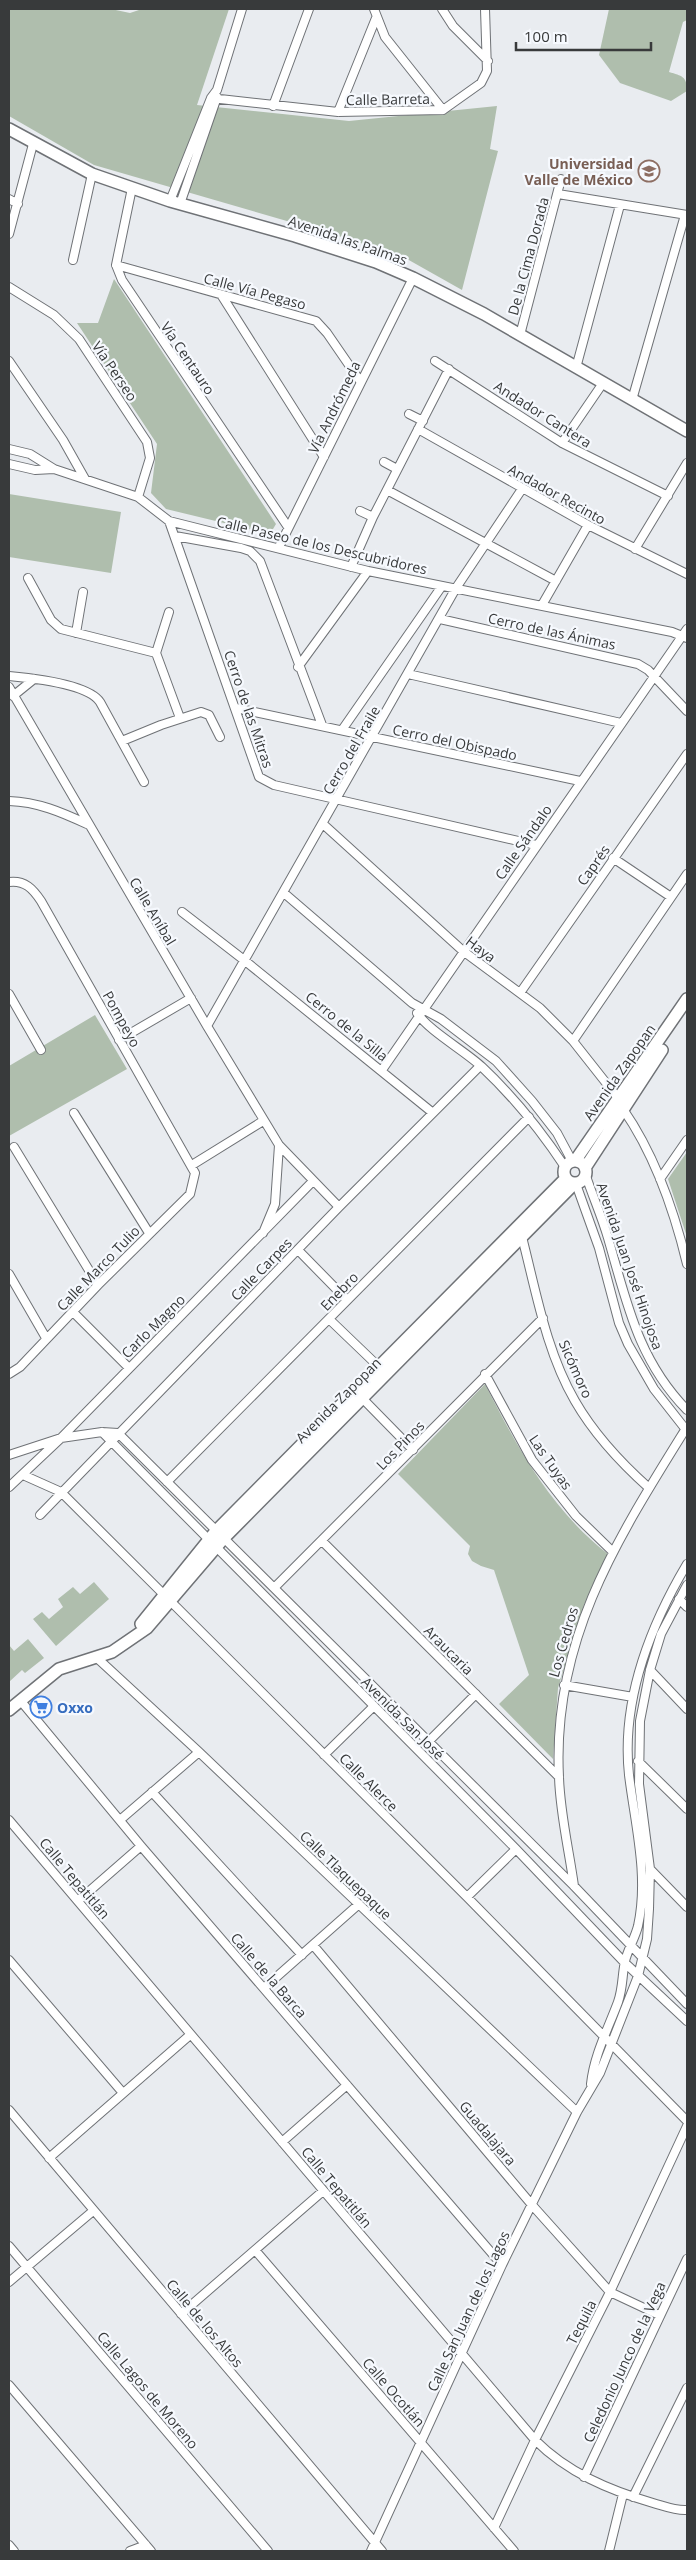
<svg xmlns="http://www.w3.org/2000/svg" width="696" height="2560" viewBox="0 0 696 2560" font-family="'Open Sans',sans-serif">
<rect width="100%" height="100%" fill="#e9ecf0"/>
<path fill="#afbead" d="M9 9H111L130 13 142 9H229L197 105 349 121 497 106 490 149 498 151 462 290 407 259 349 239 94 165 9 116Z
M609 9H687V20L683 22 669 72C682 76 687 76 687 91L671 101 620 83 599 55Z
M114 279 276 524 270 534 166 509 151 493 157 444 77 323H98Z
M9 494 121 512 111 573 9 557Z
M95 1015 127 1069 9 1136V1066Z
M687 1152V1237L668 1179Z
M485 1384C517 1447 551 1510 608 1554L584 1605 558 1688 553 1759 499 1704 529 1675 494 1570 481 1566 472 1561 468 1554 470 1546 398 1474Z
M94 1582 109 1599 56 1646 33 1619 42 1612 49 1619 63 1607 58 1599 73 1587 80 1594Z
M28 1639 44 1658 25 1673 22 1670 9 1682V1645L14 1651Z"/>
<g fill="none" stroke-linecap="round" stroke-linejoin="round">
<g stroke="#6f7276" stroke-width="10">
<path id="street" d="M374 9 385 37 443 110
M442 9 453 26 488 61
M211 98 338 112 443 110 481 83 487 71 485 9
M273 106 309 9
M338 112 376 18
M132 188 116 265 122 280 288 527
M558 194 687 215
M9 199 18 204
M170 201 211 98 217 90 242 9
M180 204 217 97
M9 234 33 144
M73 260 92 174
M116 265 316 321 327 333 360 381
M9 287 54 315 79 339 147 442 150 458 138 497
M222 296 324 457
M520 335 561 179
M9 361 63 440 85 479
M435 361 562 443 668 496
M576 368 620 205
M632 400 685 215
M409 414 423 421
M418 429 588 525 687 574
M562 443 603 383
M9 449 30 454 54 469 138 497 169 521 368 571 672 632 687 638
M384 462 397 469
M9 464 35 470 54 469
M387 490 556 581
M360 511 373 517
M169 521 259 777 274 785 536 845
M175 536 241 548 250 551 260 561 322 725
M279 547 413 278
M635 549 687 463
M351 567 373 517 449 369
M28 578 51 620 61 629 156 653
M542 605 588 525
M169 612 156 653 180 718
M440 619 638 664 648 670 687 711
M76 633 83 592
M298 667 368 571
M408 674 621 723
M9 676C31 678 88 684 100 702L144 782
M9 687 207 1026 279 1145 275 1204 263 1233
M13 696 34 679
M236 708 580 781
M342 730 442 586
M122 741 161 725 201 712 209 715 220 737
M9 801C38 802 61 812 87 824
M323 824 463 951 540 1008 573 1041 618 1098
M613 858 671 897
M9 882C25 880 33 889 41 901L195 1173 190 1194 98 1285 20 1367 9 1374
M284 893 412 1003 441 1019 496 1061 532 1101 557 1133 572 1161
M182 912 244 960 433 1113
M520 993 687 754
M9 994 41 1050
M417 1013C429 1031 465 1051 482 1067 514 1097 541 1131 565 1167
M207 1026 456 588 522 489
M119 1040 191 998
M573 1041 687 874
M382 1070 687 629
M623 1109C655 1155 674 1210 687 1264
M74 1113 149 1233
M279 1145 339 1207
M14 1147 98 1285
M192 1165 263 1121
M586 1176C593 1197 602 1217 608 1238 627 1303 638 1360 687 1410
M660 1179 687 1140
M576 1184 599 1248 619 1323 628 1344 654 1389 687 1431
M522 1237C536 1291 546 1351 575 1401 594 1434 621 1463 649 1488
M298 1250 347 1300
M9 1274 46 1338
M73 1312 129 1368
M329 1319 378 1366
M485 1374 532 1460 576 1516 613 1552
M362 1398 413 1450
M102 1432 516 1849 625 1963 687 2021
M9 1455 61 1438 102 1432 118 1433 574 1886 687 2004
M23 1475 61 1492 467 1897 687 2121
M167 1482 529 1117
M9 1487 61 1438 313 1181
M40 1515 339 1207 480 1066
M322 1541 559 1777
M274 1588 543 1318
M679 1599 687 1607
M96 1657 199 1752 577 2112
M650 1670 687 1709
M564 1685 633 1697
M20 1700 141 1846 502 2265
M428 1742 476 1694
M324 1755 374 1706
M638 1761 687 1809
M152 1792 302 1955
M9 1820 535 2440C568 2473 609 2490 653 2503 664 2506 676 2511 687 2510
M120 1820 199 1752
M650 1869 687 1907
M574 1886C569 1850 560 1813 559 1777 552 1641 616 1541 685 1430
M467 1897 516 1849
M78 1901 141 1846
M313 1945 532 2205 610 2292 659 2315
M9 1960 123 2093
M264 1988 359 1904
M591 2084C594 2055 608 2029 618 2002 623 1988 622 1975 625 1961 628 1949 635 1938 638 1926 649 1876 635 1824 629 1775 621 1700 649 1628 687 1564
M9 2110 382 2551
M282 2142 347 2085
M49 2158 190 2035
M9 2246 268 2551
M255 2250 514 2551
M9 2282 93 2211
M181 2314 323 2191
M9 2385 151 2551
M584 2477 687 2259
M633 2497 687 2388
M494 2528 535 2440 610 2292 687 2126
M9 2545 14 2551
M130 2551 146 2545
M371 2551 502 2265 577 2112 600 2073 638 1976 647 1939 649 1909 650 1869 639 1784 640 1721 650 1670 661 1634 687 1585
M609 2551 623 2494"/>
</g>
<g stroke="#6f7276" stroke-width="14">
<path id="secondary" d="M9 129 92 174 170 201 295 236 376 262 413 278 484 314 687 431
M564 1172a11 11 0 1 1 22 0a11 11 0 1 1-22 0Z
M575 1161 687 999
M585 1168 662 1050
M141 1624 216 1531 565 1179
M9 1710 59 1669 112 1652 147 1628 224 1538 574 1184"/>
</g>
<use href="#street" stroke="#fff" stroke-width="8"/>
<use href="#secondary" stroke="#fff" stroke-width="11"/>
</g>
<defs>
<g id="university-ring" transform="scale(1.125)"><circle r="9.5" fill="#f6f9fe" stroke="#8d6e63" stroke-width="1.5"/><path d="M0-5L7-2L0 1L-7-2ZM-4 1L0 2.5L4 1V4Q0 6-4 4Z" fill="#8d6e63"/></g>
<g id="supermarket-ring" transform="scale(1.125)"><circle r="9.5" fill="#f6f9fe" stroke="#3f7fe0" stroke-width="1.5"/><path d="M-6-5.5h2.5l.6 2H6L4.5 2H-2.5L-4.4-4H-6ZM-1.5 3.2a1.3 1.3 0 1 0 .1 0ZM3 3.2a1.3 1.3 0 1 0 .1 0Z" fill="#3f7fe0"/></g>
</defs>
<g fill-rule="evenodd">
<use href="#university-ring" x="649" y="171"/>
<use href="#supermarket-ring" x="41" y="1707"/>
</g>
<g text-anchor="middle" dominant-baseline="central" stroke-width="4.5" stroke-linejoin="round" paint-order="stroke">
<g font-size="14" fill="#383a3b" stroke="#f6f9fe">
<text transform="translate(388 99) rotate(-1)">Calle Barreta</text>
<text transform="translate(348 240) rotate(19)">Avenida las Palmas</text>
<text transform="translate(528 256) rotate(-75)">De la Cima Dorada</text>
<text transform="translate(255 291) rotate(15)">Calle Vía Pegaso</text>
<text transform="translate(188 358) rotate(56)">Vía Centauro</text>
<text transform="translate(115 371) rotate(56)">Vía Perseo</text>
<text transform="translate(334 407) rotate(-64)">Vía Andrómeda</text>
<text transform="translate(543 414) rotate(32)">Andador Cantera</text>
<text transform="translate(557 494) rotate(29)">Andador Recinto</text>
<text transform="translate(322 545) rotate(13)">Calle Paseo de los Descubridores</text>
<text transform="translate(552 631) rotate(12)">Cerro de las Ánimas</text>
<text transform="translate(249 709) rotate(71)">Cerro de las Mitras</text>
<text transform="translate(455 742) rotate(12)">Cerro del Obispado</text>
<text transform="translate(351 750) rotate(-60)">Cerro del Fraile</text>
<text transform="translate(523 842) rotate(-55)">Calle Sándalo</text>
<text transform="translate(593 865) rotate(-55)">Caprés</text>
<text transform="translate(153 911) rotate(59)">Calle Aníbal</text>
<text transform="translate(481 949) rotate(37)">Haya</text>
<text transform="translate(122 1019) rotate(61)">Pompeyo</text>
<text transform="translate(347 1026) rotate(39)">Cerro de la Silla</text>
<text transform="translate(619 1072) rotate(-55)">Avenida Zapopan</text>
<text transform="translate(630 1266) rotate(71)">Avenida Juan José Hinojosa</text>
<text transform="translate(98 1268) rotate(-46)">Calle Marco Tulio</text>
<text transform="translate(261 1269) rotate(-46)">Calle Carpes</text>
<text transform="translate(339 1291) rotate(-46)">Enebro</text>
<text transform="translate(153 1326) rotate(-45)">Carlo Magno</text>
<text transform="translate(576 1369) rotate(66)">Sicómoro</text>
<text transform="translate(338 1400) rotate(-45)">Avenida Zapopan</text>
<text transform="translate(400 1445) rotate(-46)">Los Pinos</text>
<text transform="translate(551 1462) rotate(55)">Las Tuyas</text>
<text transform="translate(563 1642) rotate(-74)">Los Cedros</text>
<text transform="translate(449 1650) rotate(45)">Araucaria</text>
<text transform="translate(403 1718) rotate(45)">Avenida San José</text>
<text transform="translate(369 1782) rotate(45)">Calle Alerce</text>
<text transform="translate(346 1875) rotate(44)">Calle Tlaquepaque</text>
<text transform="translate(75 1878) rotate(50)">Calle Tepatitlán</text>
<text transform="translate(269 1975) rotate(49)">Calle de la Barca</text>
<text transform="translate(488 2133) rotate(50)">Guadalajara</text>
<text transform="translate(337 2187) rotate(50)">Calle Tepatitlán</text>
<text transform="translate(468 2311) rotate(-65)">Calle San Juan de los Lagos</text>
<text transform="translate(581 2322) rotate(-63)">Tequila</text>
<text transform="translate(205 2323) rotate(50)">Calle de los Altos</text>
<text transform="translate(624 2362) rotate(-65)">Celedonio Junco de la Vega</text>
<text transform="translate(148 2390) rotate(50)">Calle Lagos de Moreno</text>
<text transform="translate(394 2392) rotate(49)">Calle Ocotlán</text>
</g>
<g font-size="14" font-weight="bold" fill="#785e54" stroke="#f6f9fe" text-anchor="end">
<text x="633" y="163">Universidad<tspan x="633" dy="16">Valle de México</tspan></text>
</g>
<g font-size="14" font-weight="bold" fill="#366cbe" stroke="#f6f9fe" text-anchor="start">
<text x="57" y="1707">Oxxo</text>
</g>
</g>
<rect width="696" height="2560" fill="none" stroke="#383a3b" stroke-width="20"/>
<path d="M516 42v8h135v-8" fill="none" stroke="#383a3b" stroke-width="2.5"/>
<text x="524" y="42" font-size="15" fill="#383a3b" stroke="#f6f9fe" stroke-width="4" paint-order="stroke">100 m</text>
</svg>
